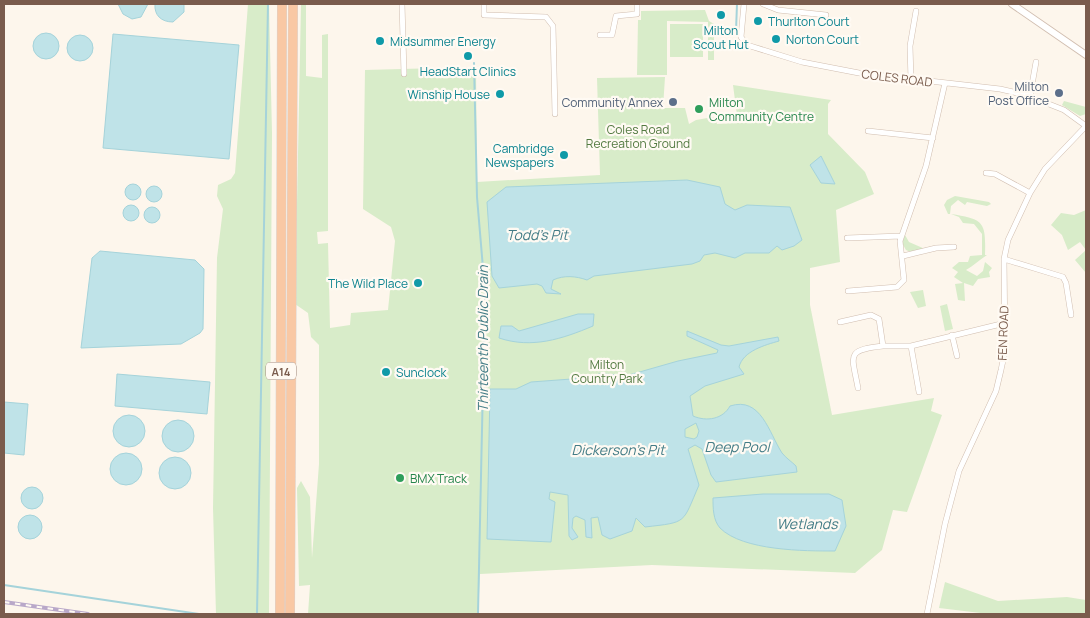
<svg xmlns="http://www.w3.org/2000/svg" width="1090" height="618" viewBox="0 0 1090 618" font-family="Manrope,sans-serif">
<rect width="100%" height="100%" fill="#fdf6ec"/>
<path fill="#d8ecc9" d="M248 4H269L272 133 269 614H216L213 508 217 258 223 209 217 196 218 185 231 179 235 173Z
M301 4H306V76L322 78V35L328 34V231L317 232 318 244 328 243 330 328 350 325 351 313 388 310 395 241 391 227 363 209 365 70 476 67 477 182 600 175 597 78 665 77 663 108H685L689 124 696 120 713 117 716 120 717 124 738 123 733 85 831 100 828 104V134L865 172 874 194 836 210 840 262 810 268V305L832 415 934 398 931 411 942 415 907 512 893 510 882 550 855 573 652 565 480 574 478 614H308L310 585 299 586 297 488 301 481 310 497 312 558 319 464V345L311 337 308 313 295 304Z
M705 10 709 21 714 24V60H708V22L667 21V75H637L638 20H641V11Z
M670 24H703V57H670Z
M1064 101 1086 107V114L1080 116 1062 105Z
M955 196 989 202 991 204 987 206 967 202 965 205 958 200 951 206 950 214H948L944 205 947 200Z
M1086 210V273L1075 260 1086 250 1080 242 1068 250 1062 235 1051 225 1061 213 1074 215Z
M951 214C984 219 986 222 985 255H987C979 260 973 266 966 270L977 276 983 271 985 262 992 268 989 272 990 277 978 279 973 286 964 283 965 301 958 300 955 284 963 283 954 277 958 272 952 268 959 262H968L970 256 982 255V234L974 224 963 223 959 217Z
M905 235 909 242 925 249 911 252 906 250 902 243Z
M923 290 926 306 918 308 910 292Z
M947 304 953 329 945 331 940 306Z
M945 582 998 601 1067 597 1086 600V614H989L939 608Z"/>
<path fill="#bfe3e8" stroke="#a5d3da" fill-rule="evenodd" d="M118 4H148L141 17 132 19 123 14Z
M155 4H184V12L173 22C161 22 154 15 155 4Z
M33 46a13 13 0 1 1 26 0a13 13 0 1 1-26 0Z
M113 34 239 45 229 159 103 148Z
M67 48a13 13 0 1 1 26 0a13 13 0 1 1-26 0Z
M821 156 835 184 821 183 810 165Z
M687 180 720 187 725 204 735 210 747 205 790 207 802 240 794 246 782 250 777 246 769 253H745L735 258 715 253 704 255 700 261 692 264 594 276 587 280C576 276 564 275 553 280L551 289 561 294 546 293 542 286 537 284 499 288 492 276 487 202 506 187Z
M125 192a8 8 0 1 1 16 0a8 8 0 1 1-16 0Z
M146 194a8 8 0 1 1 16 0a8 8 0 1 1-16 0Z
M123 213a8 8 0 1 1 16 0a8 8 0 1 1-16 0Z
M144 215a8 8 0 1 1 16 0a8 8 0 1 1-16 0Z
M100 251 195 260 204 269 203 329 200 333 181 344 81 348 92 258Z
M578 314H594L593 326C562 339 532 349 499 338L501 326H512L519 331Z
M687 331 721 345 729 346 778 337 779 341C765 345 743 351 739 367L744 374 705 386 690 396 693 416C707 422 723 419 730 406 761 396 769 433 782 453 786 458 792 462 796 466L797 472 716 482 711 475 702 449 695 445 688 449 699 485C682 524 688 522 645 527L636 518 632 531 610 539 602 535 598 517 591 518 592 538 586 537 585 520 576 516 573 518 572 528 578 537 572 540 569 536 568 495 550 492 549 499 555 502 551 542 487 539 490 389H516L531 382 585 378 589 385H596L598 374 629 375 678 361 717 353 718 350 687 336ZM696 423 699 431 697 437 694 439 685 437V429Z
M117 374 210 382 207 414 115 406Z
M4 402 28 404 24 455 4 453Z
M113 431a16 16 0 1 1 32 0a16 16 0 1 1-32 0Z
M162 436a16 16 0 1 1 32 0a16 16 0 1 1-32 0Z
M110 469a16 16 0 1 1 32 0a16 16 0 1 1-32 0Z
M159 473a16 16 0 1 1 32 0a16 16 0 1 1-32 0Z
M21 498a11 11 0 1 1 22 0a11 11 0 1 1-22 0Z
M763 494H829L842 500 846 526 835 551C805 551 743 551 720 528 713 520 713 508 713 498Z
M18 527a12 12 0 1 1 24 0a12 12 0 1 1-24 0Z"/>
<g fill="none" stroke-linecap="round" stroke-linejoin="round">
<path stroke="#a5d3da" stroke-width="2" d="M736 31 737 4
M474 63 477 197 485 292 478 614
M4 585 199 614
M257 614 268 4"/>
<g stroke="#d1beb0" stroke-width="6">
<path id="minor" d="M402 4 404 74
M484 4V15L546 17 553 26 555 114
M744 4 741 37 747 45 802 62 859 73 1000 89 1026 95 1064 110 1086 126
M763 4 778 10 826 15
M600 35H612L616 16 637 14V4
M911 80 910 46 916 11
M1030 96 1036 62
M868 131 933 138
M986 173 995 174 1030 193
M847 238 901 236
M903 256 936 248 954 247
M1004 259 1063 277 1066 283 1071 315
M848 291 897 287 904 280 900 241 926 166 945 83
M840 322 871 315 879 319 883 346C845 350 852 355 858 388
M952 335 957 356
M883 346H911L1005 323
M911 346 919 392
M927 614 945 524 959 471 996 391 1001 370 1005 351 1004 259 1008 240 1030 193 1045 169 1086 126"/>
</g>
<g stroke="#d1beb0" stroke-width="8">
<path id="tertiary" d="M1012 4 1086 55"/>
</g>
<g stroke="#dad1cd" stroke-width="10">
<path id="trunk" d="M280 614 282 4
M290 614 293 4"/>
</g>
<use href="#minor" stroke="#fff" stroke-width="5"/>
<use href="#tertiary" stroke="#fff" stroke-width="6"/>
<use href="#trunk" stroke="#f9c8a4" stroke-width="9"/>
<g stroke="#b9a8c9" stroke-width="4">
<path id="rail" d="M4 602 88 614"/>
</g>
<use href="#rail" stroke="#fffaf3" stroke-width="2" stroke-dasharray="5.5" stroke-linecap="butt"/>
</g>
<g fill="#0f9aa8" stroke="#fffaf3" stroke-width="2">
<circle cx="721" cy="15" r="5"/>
<circle cx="758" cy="21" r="5"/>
<circle cx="776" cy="39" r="5"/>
<circle cx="380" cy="41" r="5"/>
<circle cx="468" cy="56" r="5"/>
<circle cx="500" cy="94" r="5"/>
<circle cx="564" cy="155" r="5"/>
<circle cx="418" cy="283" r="5"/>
<circle cx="386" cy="372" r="5"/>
</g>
<g fill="#5c6f8a" stroke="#fffaf3" stroke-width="2">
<circle cx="1059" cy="93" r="5"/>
<circle cx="673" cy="102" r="5"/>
</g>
<g fill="#2e9e5b" stroke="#fffaf3" stroke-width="2">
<circle cx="699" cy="109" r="5"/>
<circle cx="400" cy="478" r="5"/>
</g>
<g text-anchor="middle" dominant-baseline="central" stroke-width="4.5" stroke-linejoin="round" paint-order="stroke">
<rect fill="#fffaf3" stroke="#a28b7f" stroke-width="1" x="266" y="362.5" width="30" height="17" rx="4"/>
<g font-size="11" font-weight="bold" fill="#7a5c4d">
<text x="281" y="371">A14</text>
</g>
<g font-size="12" fill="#0d838f" stroke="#fffaf3" text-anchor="start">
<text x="768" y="21">Thurlton Court</text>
<text x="721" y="30" text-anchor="middle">Milton<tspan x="721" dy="14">Scout Hut</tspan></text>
<text x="786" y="39">Norton Court</text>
<text x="390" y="41">Midsummer Energy</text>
<text x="468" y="71" text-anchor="middle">HeadStart Clinics</text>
<text x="490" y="94" text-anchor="end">Winship House</text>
<text x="554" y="148" text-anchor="end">Cambridge<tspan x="554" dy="14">Newspapers</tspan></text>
<text x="408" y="283" text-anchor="end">The Wild Place</text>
<text x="396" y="372">Sunclock</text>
</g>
<g font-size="12" fill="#7a5c4d" stroke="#fffaf3">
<text transform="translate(897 78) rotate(7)">COLES ROAD</text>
<text transform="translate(1003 333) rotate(-88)">FEN ROAD</text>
</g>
<g font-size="12" fill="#4e5e75" stroke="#fffaf3" text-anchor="end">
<text x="1049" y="86">Milton<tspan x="1049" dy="14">Post Office</tspan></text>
<text x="663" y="102">Community Annex</text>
</g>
<g font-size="12" fill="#27864d" stroke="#fffaf3" text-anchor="start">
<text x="709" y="102">Milton<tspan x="709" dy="14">Community Centre</tspan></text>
<text x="410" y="478">BMX Track</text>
</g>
<g font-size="12" fill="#537a41" stroke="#fffaf3">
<text x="638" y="129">Coles Road<tspan x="638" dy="14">Recreation Ground</tspan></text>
<text x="607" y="364">Milton<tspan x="607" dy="14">Country Park</tspan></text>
</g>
<g font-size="14" font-style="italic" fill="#437c86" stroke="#fffaf3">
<text x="537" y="234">Todd's Pit</text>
<text transform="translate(482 339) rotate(-90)">Thirteenth Public Drain</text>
<text x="737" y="446">Deep Pool</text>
<text x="618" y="449">Dickerson's Pit</text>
<text x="807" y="523">Wetlands</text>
</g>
</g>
<rect width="1090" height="618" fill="none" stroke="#7a5c4d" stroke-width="10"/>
</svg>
